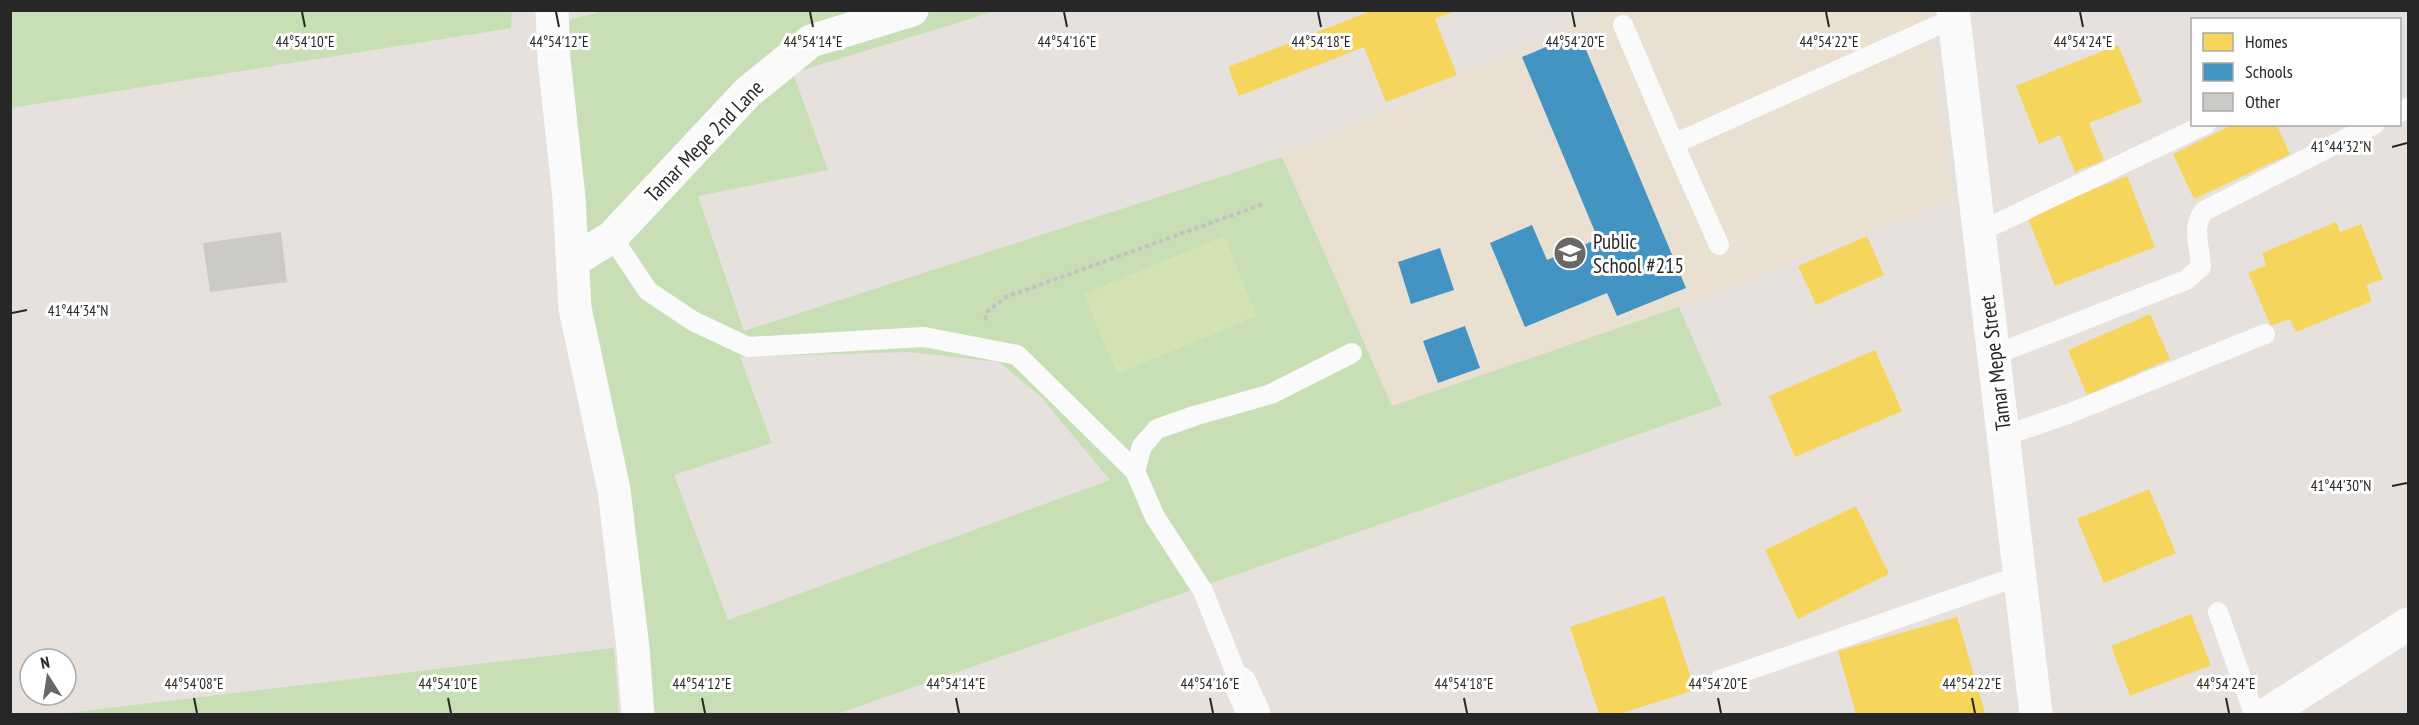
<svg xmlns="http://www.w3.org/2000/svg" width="2419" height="725" viewBox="0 0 2419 725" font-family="'PT Sans Narrow',sans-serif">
<rect width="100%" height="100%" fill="#e6e1dc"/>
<path fill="#e9e0d1" d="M1605 11H1926L1952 199 1679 307 1392 406 1282 157Z"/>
<path fill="#c8dfb6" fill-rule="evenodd" d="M11 10H512V11L511 28 11 108Z
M608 10 996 11 793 73 828 170 698 196 744 331 1282 157 1392 406 1679 307 1722 405 837 714H647L584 303 564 21ZM910 352 999 362 1041 397 1110 480 728 620 674 475 772 443 740 357Z
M614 648 619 714H59Z"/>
<path fill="#d3e3b4" d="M1224 236 1257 316 1117 374 1084 294Z"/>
<path fill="#f6d55c" d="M1373 10H1458L1435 19 1457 75 1386 102 1364 47 1239 96 1228 67Z
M2118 45 2142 102 2089 123 2104 160 2075 172 2060 135 2039 144 2016 86Z
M2234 124H2276L2290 154 2194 199 2173 154Z
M2127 176 2155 247 2055 286 2027 216Z
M2336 222 2340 232 2361 224 2383 279 2366 285 2372 301 2296 332 2290 319 2271 326 2248 273 2266 265 2262 253Z
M1867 236 1884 275 1816 305 1798 266Z
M2150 314 2170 359 2087 395 2068 350Z
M1875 350 1902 411 1795 457 1769 396Z
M2149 489 2176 553 2104 583 2077 519Z
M1856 506 1889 574 1798 619 1765 550Z
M1664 596 1695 690 1619 714H1599L1570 627Z
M2191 614 2211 665 2130 696 2111 646Z
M1957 617 1985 713 1856 714 1838 651Z"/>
<path fill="#4393c3" d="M1579 33 1686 288 1617 316 1607 293 1525 327 1490 243 1532 225 1547 260 1598 239 1522 57Z
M1440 248 1454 290 1411 304 1398 262Z
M1465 326 1480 368 1438 383 1423 341Z"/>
<path fill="#cccac6" d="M281 232 287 282 210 292 203 243Z"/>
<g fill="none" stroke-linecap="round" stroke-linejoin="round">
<path stroke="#c2c2c1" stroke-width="4" stroke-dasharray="4.5 3" stroke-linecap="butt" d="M985 320 988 311 1006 297 1263 204"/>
<path stroke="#fbfafa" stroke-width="20" d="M1623 25 1674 144 1954 18
M2400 112 2408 108
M1674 144 1719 245
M1979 232 2206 124
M612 237 648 291 693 321 748 347 924 337 1017 355 1135 471 1155 517 1203 591 1240 683
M1994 355 2186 280 2201 267C2200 246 2191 228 2204 211L2375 124
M2004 436 2068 414 2265 334
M1135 471 1142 446 1157 429 1194 416 1271 394 1352 353
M2218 612 2254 714
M1720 680 2019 576"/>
<path stroke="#fbfafa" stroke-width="33" d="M552 10 554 59 569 198 575 308 614 490 633 648 638 714
M573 261 612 237 748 92 811 41 912 10
M1240 683 1254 714
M2267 714 2408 624"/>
<path stroke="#fbfafa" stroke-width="33" d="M1953 10 2036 714"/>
</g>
<path fill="none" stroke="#272727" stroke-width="2" d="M302 12 305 27M556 12 559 27M810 12 813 27M1064 12 1067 27M1318 12 1321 27M1572 12 1575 27M1826 12 1829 27M2080 12 2083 27M2392 147 2407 143M12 313 27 310M2392 486 2407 483M194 698 197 713M448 698 451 713M702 698 705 713M956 698 959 713M1210 698 1213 713M1464 698 1467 713M1718 698 1721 713M1972 698 1975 713M2226 698 2229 713"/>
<defs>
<g id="school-disc" transform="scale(1.725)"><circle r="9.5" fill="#6a6866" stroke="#fff"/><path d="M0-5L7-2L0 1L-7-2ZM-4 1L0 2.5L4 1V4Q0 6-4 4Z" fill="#fff"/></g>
</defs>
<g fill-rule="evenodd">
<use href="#school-disc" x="1570" y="253"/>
</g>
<g text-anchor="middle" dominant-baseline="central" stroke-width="6" stroke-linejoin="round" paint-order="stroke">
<g font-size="21" fill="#272727" stroke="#fff">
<text transform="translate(704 141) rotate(-46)">Tamar Mepe 2nd Lane</text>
<text transform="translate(1995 363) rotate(-97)">Tamar Mepe Street</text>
</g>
<g font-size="21" fill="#272727" stroke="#fff" text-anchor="start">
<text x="1593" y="241">Public<tspan x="1593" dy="24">School #215</tspan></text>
</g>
</g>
<g font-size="15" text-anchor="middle" fill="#272727" stroke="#fff" stroke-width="6" stroke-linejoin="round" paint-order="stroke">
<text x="305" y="47">44°54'10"E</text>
<text x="559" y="47">44°54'12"E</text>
<text x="813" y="47">44°54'14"E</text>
<text x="1067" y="47">44°54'16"E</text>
<text x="1321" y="47">44°54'18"E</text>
<text x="1575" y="47">44°54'20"E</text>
<text x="1829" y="47">44°54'22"E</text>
<text x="2083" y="47">44°54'24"E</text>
<text x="2341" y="152">41°44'32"N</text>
<text x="78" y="316">41°44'34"N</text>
<text x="2341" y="491">41°44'30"N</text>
<text x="194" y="689">44°54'08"E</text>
<text x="448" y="689">44°54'10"E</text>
<text x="702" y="689">44°54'12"E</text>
<text x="956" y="689">44°54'14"E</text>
<text x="1210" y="689">44°54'16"E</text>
<text x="1464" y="689">44°54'18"E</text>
<text x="1718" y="689">44°54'20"E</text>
<text x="1972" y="689">44°54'22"E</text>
<text x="2226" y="689">44°54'24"E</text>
</g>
<rect width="2419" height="725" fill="none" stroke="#272727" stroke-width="24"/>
<rect x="2191" y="18" width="210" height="108" fill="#ffffff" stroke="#a9a9a9" stroke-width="1.5"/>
<rect x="2203" y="33" width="30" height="18" fill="#f6d55c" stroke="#a9a9a9" stroke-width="1.5"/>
<text x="2245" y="48" font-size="18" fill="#272727">Homes</text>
<rect x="2203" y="63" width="30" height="18" fill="#4393c3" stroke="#a9a9a9" stroke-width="1.5"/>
<text x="2245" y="78" font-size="18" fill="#272727">Schools</text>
<rect x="2203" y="93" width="30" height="18" fill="#cccac6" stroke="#a9a9a9" stroke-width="1.5"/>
<text x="2245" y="108" font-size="18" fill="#272727">Other</text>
<g transform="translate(48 677) rotate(348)"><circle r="28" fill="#ffffff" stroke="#a9a9a9" stroke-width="1.5"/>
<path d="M0-4.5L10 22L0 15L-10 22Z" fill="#6a6866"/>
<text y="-9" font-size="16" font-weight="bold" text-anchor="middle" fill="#272727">N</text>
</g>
</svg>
